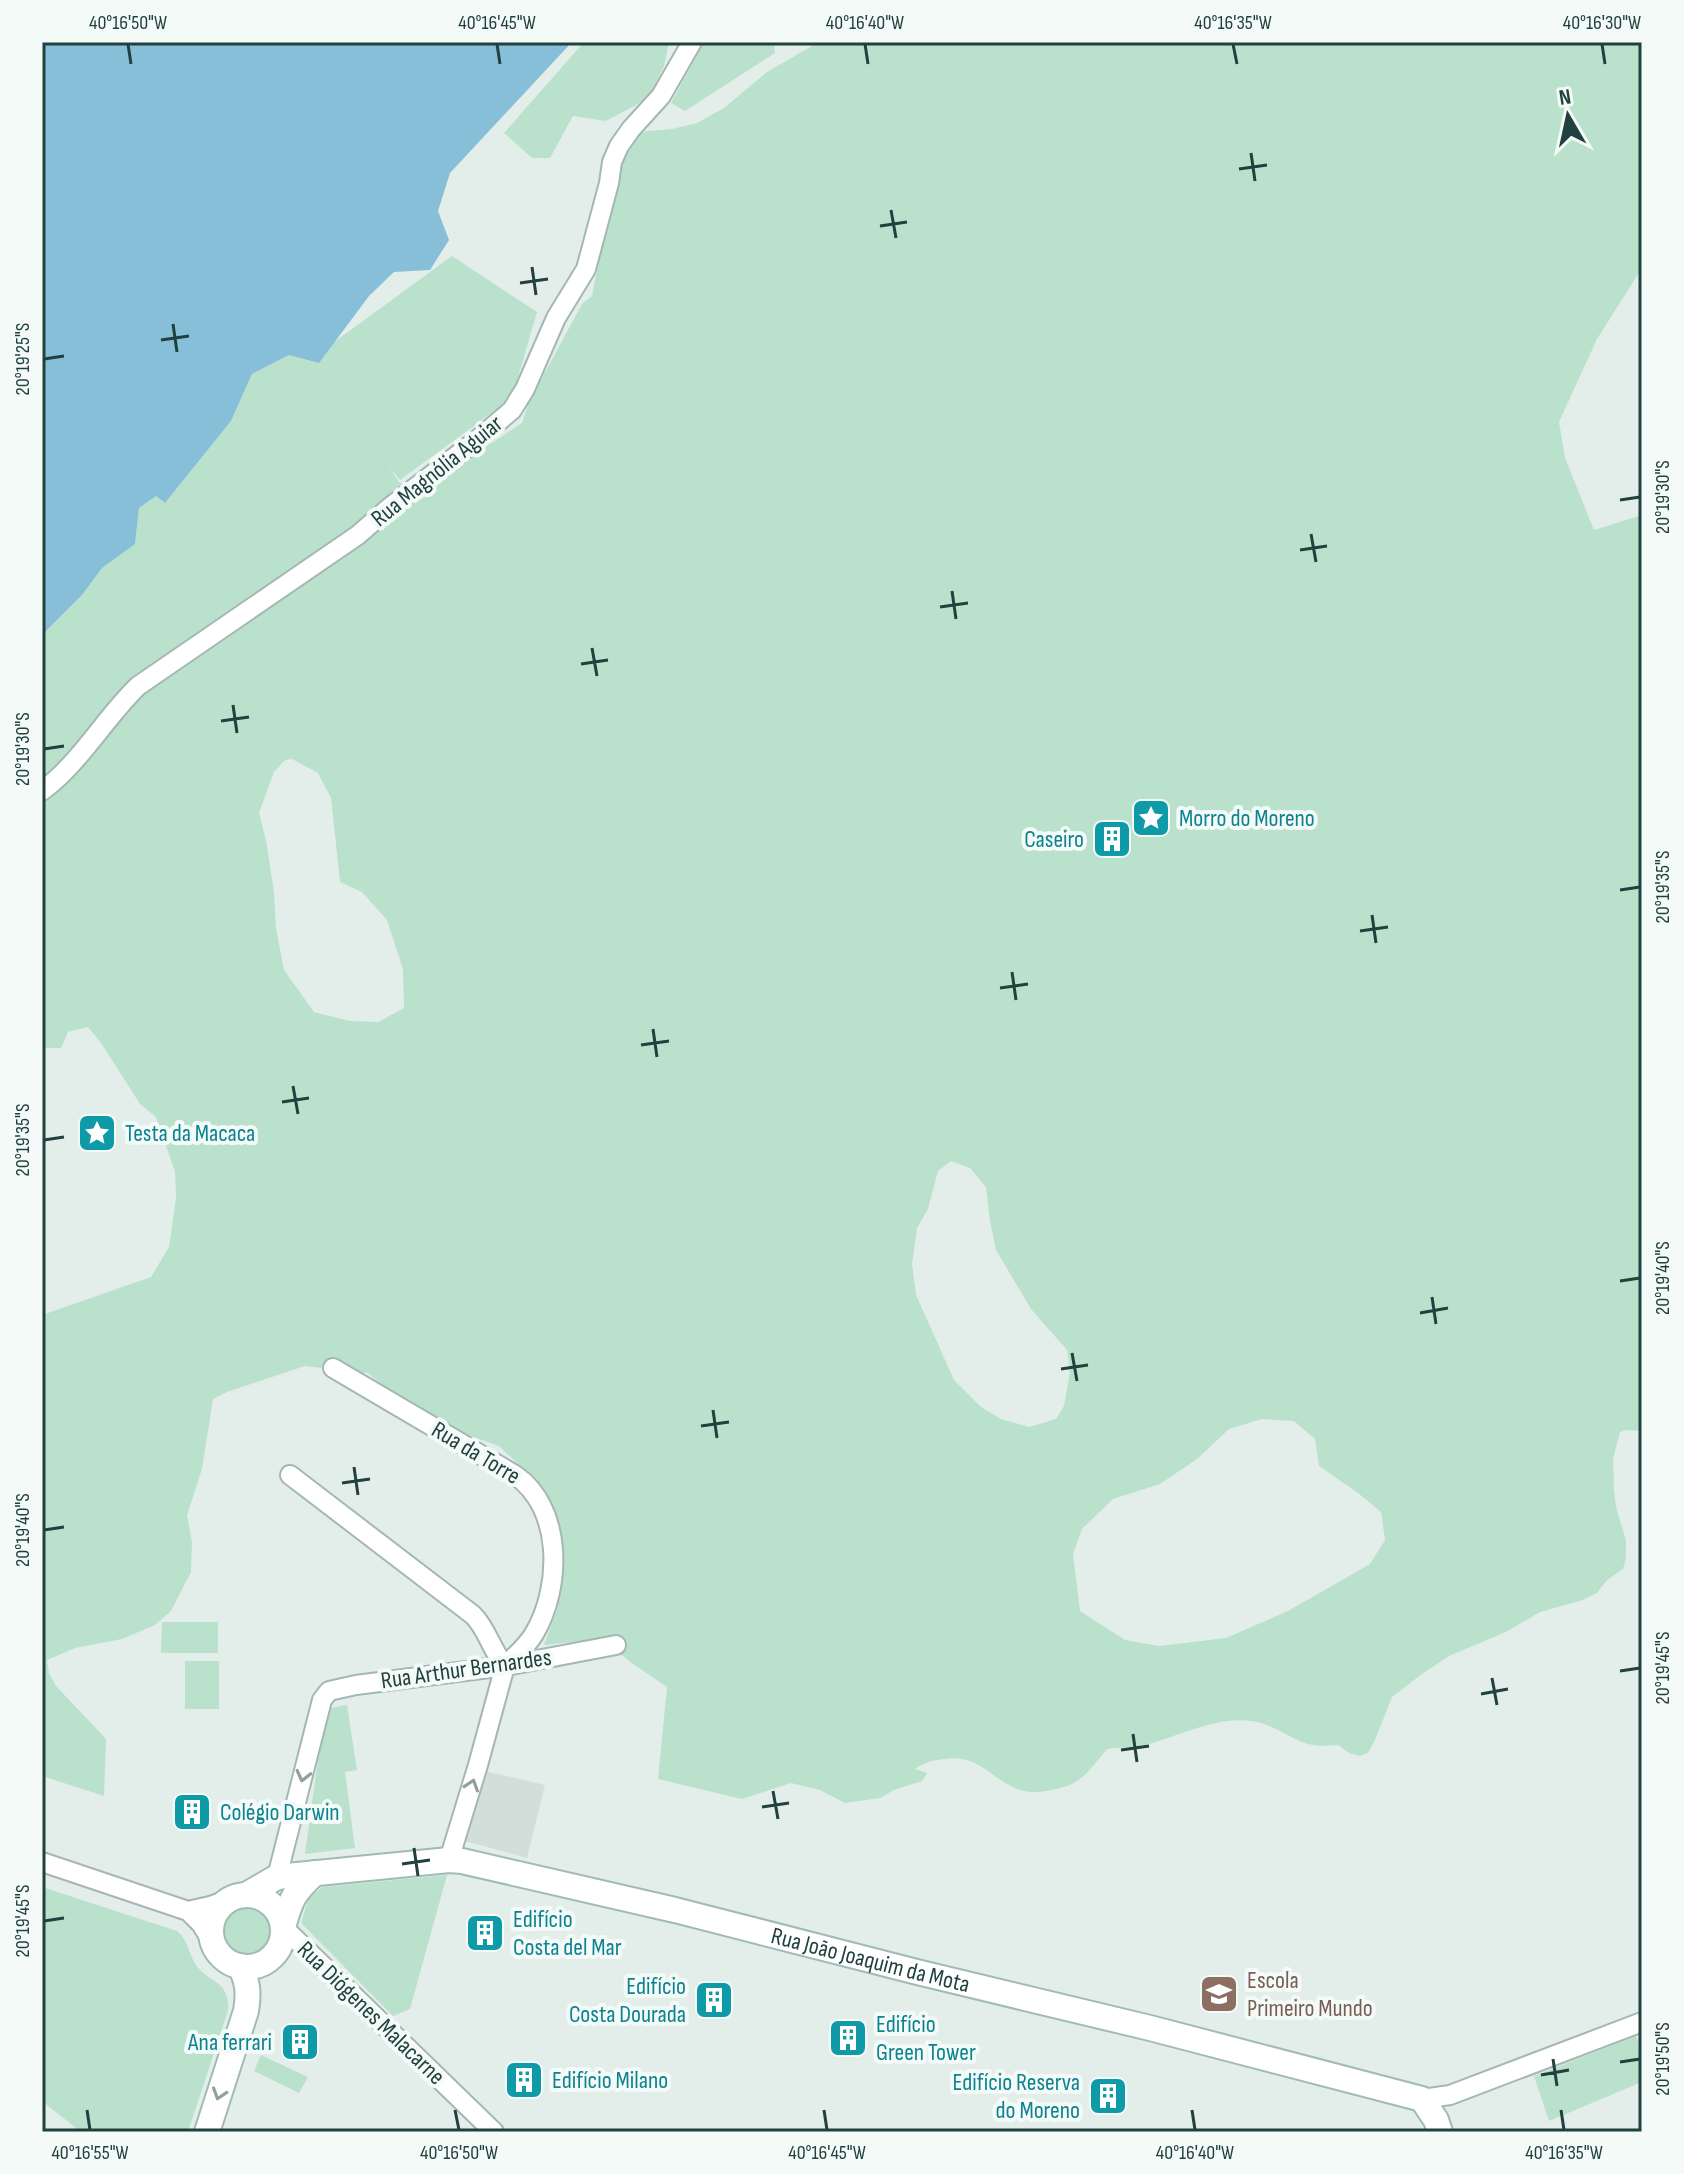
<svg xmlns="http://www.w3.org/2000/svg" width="1684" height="2174" viewBox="0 0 1684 2174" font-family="'Sofia Sans Condensed',sans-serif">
<rect width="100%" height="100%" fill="#e3eeeb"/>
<path fill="#d1deda" d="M485 1771 545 1785 527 1858 461 1840Z"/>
<path fill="#bae1cb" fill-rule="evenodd" d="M584 42H669L664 66 649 98 606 121 573 116 550 158H532L504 133Z
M704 42H774L775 53 685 111 671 103Z
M819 42H1642V268L1597 339 1559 422 1565 458 1594 530 1642 515V1431L1626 1430 1620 1432 1613 1459 1614 1489 1616 1507 1626 1541V1558L1623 1569 1607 1580 1597 1593 1580 1601 1540 1612 1506 1632 1449 1656 1422 1674 1392 1697 1375 1740 1368 1753 1360 1756 1349 1753 1338 1745C1326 1746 1314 1747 1302 1742 1285 1735 1270 1723 1251 1721 1219 1717 1185 1733 1156 1742 1140 1747 1124 1747 1107 1749 1097 1761 1086 1777 1072 1784 1060 1789 1042 1793 1029 1792 996 1788 983 1753 945 1759 934 1760 924 1762 915 1769L927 1773 922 1781 894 1790 880 1798 845 1803 820 1790 791 1783 742 1799 658 1779 667 1687 630 1662 603 1639 544 1645 558 1607V1534L552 1502 540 1485 499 1446 448 1428 423 1410 387 1390 368 1373 305 1366 227 1392 213 1399 202 1469 187 1515 192 1542 191 1572 171 1611 155 1625 122 1639 75 1648 47 1660 49 1673 56 1686 106 1739 104 1796 42 1776V1315L151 1277 169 1247 176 1198 175 1172 156 1117 140 1104 101 1043 88 1027 68 1032 61 1048H42V635L82 595 102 568 135 544 139 508 156 496 165 503 231 421 252 374 289 355 311 359 452 256 537 312 512 398 400 480 389 467 399 482 410 488 424 489 436 485 473 451 484 448 522 423 529 402 582 304 592 296 611 200 612 179 628 146 640 134 647 131 672 129 697 123 724 108 767 72ZM292 759 318 773 331 798 340 882 362 892 387 920 403 969 404 1008 378 1022 350 1021 314 1012 284 970 276 928 274 892 266 840 259 813 274 772 285 760ZM951 1161 970 1168 986 1187 990 1221 996 1250 1031 1309 1067 1350 1070 1372 1064 1406 1056 1419 1029 1427 1001 1419 981 1407 954 1380 916 1295 912 1264 917 1228 928 1209 938 1171ZM1262 1419 1294 1421 1315 1439 1319 1466 1358 1493 1381 1512 1385 1540 1370 1564 1288 1611 1226 1638 1159 1646 1125 1640 1080 1611 1073 1554 1082 1529 1113 1499 1160 1484 1197 1459 1229 1429Z
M162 1622H218V1653H161Z
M185 1661H219V1709H185Z
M347 1705 357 1770 345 1772 355 1848 305 1854 325 1709Z
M447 1875 410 2009 393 2016 301 1923 309 1897 323 1887Z
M42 1887 177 1931C189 1941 188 1953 196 1965 210 1984 230 1980 228 2011L188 2132H81L42 2101Z
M219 1930a27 27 0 1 1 54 0a27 27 0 1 1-54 0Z
M1636 2036 1642 2051V2082L1549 2121 1534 2076Z
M261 2055 308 2077 299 2093 254 2071Z"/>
<path fill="#87bed8" d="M42 42H572L450 173 438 211 449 240 430 270 394 272 369 296 319 363 289 355 252 374 231 421 165 503 156 496 139 508 135 544 102 568 82 595 42 635Z"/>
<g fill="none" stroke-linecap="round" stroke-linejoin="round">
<g stroke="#a5b7b4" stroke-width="22">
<path id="street" d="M42 791C80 763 104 719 138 686L358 535 390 507 478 439 512 410 525 389 556 318 586 269 609 183 612 162 619 146 631 129 661 96 692 42
M333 1368 515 1475C563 1508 562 1587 534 1634 527 1646 515 1656 505 1666
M290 1475 473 1615C488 1630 491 1650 505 1666
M449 1860 478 1765 505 1666
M42 1862 188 1911 210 1906 228 1900
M277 1877 322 1700 329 1691 356 1685 505 1666 616 1645
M188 1911 201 1924 213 1943
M283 1927 494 2132
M1422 2099 1450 2095 1642 2022"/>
</g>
<g stroke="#a0bbb6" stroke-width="28">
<g id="secondary">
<path id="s1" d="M246 1895 277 1877 449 1860 462 1861 675 1910 917 1972 1150 2028 1422 2099 1436 2120 1440 2132"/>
<circle cx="247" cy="1931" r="36"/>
<path d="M283 1927C291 1899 293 1893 315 1873"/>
<path d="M207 2132 246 2011C249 1993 248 1982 240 1966"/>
</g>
</g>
<use href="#street" stroke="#fff" stroke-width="18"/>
<use href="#secondary" stroke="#fff" stroke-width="24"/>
</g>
<defs><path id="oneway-chevron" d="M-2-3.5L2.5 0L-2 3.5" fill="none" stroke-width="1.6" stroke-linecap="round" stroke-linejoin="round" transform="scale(2)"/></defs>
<g stroke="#90a09e">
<use href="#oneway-chevron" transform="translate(303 1776) rotate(104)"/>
<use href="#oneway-chevron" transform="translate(472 1785) rotate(-72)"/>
<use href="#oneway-chevron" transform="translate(219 2094) rotate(108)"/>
</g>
<path fill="none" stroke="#21413e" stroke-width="3" d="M128 44 131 64M497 44 500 64M865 44 868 64M1233 44 1237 64M1602 44 1605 64M1251 153 1255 181M1239 169 1267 165M891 210 896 238M880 226 907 222M532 267 536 295M520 283 548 279M173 324 177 352M161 340 189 336M44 359 64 356M1620 500 1640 497M1311 534 1316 562M1300 550 1327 546M952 591 956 619M940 607 968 603M592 648 597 676M581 664 608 660M233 705 237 733M221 721 249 717M44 749 64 746M1620 890 1640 887M1372 915 1376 943M1360 931 1388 927M1012 972 1016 1000M1000 988 1028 984M653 1029 657 1057M641 1045 669 1041M293 1086 298 1114M282 1102 309 1098M44 1140 64 1137M1620 1281 1640 1278M1432 1297 1436 1324M1420 1313 1448 1308M1072 1353 1077 1381M1061 1369 1088 1365M713 1410 717 1438M701 1426 729 1422M354 1467 358 1495M342 1483 370 1479M44 1530 64 1527M1620 1671 1640 1668M1492 1678 1497 1705M1481 1694 1508 1689M1133 1734 1137 1762M1121 1750 1149 1746M773 1791 778 1819M762 1807 789 1803M414 1848 418 1876M402 1864 430 1860M44 1921 64 1918M1553 2059 1557 2086M1620 2062 1640 2059M1541 2075 1569 2070M87 2110 90 2130M455 2110 459 2130M824 2110 827 2130M1192 2110 1195 2130M1561 2110 1564 2130"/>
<defs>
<g id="sight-square" transform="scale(2)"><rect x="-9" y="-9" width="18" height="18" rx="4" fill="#0f9aa8" stroke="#f4faf8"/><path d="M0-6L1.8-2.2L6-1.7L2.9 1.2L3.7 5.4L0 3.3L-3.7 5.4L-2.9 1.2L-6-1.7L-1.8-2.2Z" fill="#fff"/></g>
<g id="building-square" transform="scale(2)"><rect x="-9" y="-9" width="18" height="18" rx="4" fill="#0f9aa8" stroke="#f4faf8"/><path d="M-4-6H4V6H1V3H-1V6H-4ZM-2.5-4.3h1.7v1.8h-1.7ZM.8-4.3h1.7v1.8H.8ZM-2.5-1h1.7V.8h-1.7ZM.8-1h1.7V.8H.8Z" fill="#fff"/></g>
<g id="school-square" transform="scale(2)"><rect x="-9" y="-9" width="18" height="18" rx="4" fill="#8d6e63" stroke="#f4faf8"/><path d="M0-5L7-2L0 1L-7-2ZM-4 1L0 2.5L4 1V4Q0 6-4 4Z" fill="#fff"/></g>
</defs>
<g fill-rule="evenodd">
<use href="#sight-square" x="1151" y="818"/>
<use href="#building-square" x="1112" y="839"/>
<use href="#sight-square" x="97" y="1133"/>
<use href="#building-square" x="192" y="1812"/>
<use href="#building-square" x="485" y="1933"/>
<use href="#school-square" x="1219" y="1994"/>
<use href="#building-square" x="714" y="2000"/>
<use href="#building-square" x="848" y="2038"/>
<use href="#building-square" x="300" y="2042"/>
<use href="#building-square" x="524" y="2080"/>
<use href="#building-square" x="1108" y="2096"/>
</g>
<g text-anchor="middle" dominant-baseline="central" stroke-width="8" stroke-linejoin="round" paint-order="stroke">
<g font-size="24" fill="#21413e" stroke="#f4faf8">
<text transform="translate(437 471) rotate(-39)">Rua Magnólia Aguiar</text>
<text transform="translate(476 1453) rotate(31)">Rua da Torre</text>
<text transform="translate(466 1669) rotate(-8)">Rua Arthur Bernardes</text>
<text stroke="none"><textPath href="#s1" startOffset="642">Rua João Joaquim da Mota</textPath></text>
<text transform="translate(371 2013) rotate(44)">Rua Diógenes Malacarne</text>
</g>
<g font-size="24" fill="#0d838f" stroke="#f4faf8" text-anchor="start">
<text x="1179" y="818">Morro do Moreno</text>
<text x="1084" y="839" text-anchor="end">Caseiro</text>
<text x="125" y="1133">Testa da Macaca</text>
<text x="220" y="1812">Colégio Darwin</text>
<text x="513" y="1919">Edifício<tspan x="513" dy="28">Costa del Mar</tspan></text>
<text x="686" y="1986" text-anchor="end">Edifício<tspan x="686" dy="28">Costa Dourada</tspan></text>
<text x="876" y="2024">Edifício<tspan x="876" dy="28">Green Tower</tspan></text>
<text x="272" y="2042" text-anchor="end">Ana ferrari</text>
<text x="552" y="2080">Edifício Milano</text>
<text x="1080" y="2082" text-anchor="end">Edifício Reserva<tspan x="1080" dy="28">do Moreno</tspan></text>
</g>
<g font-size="24" fill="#785e54" stroke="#f4faf8" text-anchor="start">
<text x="1247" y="1980">Escola<tspan x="1247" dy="28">Primeiro Mundo</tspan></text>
</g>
</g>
<rect width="1684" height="2174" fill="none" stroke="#f4faf8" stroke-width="88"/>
<g transform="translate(1568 116) rotate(351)" stroke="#f4faf8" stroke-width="6" paint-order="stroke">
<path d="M0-6L14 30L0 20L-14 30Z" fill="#21413e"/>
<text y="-12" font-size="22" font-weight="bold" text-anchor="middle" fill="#21413e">N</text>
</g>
<rect x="44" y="44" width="1596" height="2086" fill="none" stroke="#21413e" stroke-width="3"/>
<g font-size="20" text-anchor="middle" fill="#21413e">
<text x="128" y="29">40°16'50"W</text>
<text x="497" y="29">40°16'45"W</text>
<text x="865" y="29">40°16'40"W</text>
<text x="1233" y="29">40°16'35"W</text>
<text x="1602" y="29">40°16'30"W</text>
<text transform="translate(22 359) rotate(-90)" y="7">20°19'25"S</text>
<text transform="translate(1662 497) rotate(-90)" y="7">20°19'30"S</text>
<text transform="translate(22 749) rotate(-90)" y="7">20°19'30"S</text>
<text transform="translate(1662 887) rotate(-90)" y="7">20°19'35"S</text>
<text transform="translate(22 1140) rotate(-90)" y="7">20°19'35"S</text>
<text transform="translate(1662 1278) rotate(-90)" y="7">20°19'40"S</text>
<text transform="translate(22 1530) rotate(-90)" y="7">20°19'40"S</text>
<text transform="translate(1662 1668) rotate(-90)" y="7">20°19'45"S</text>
<text transform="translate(22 1921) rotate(-90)" y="7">20°19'45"S</text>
<text transform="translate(1662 2059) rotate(-90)" y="7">20°19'50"S</text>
<text x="90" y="2159">40°16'55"W</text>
<text x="459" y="2159">40°16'50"W</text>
<text x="827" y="2159">40°16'45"W</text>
<text x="1195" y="2159">40°16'40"W</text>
<text x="1564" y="2159">40°16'35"W</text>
</g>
</svg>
